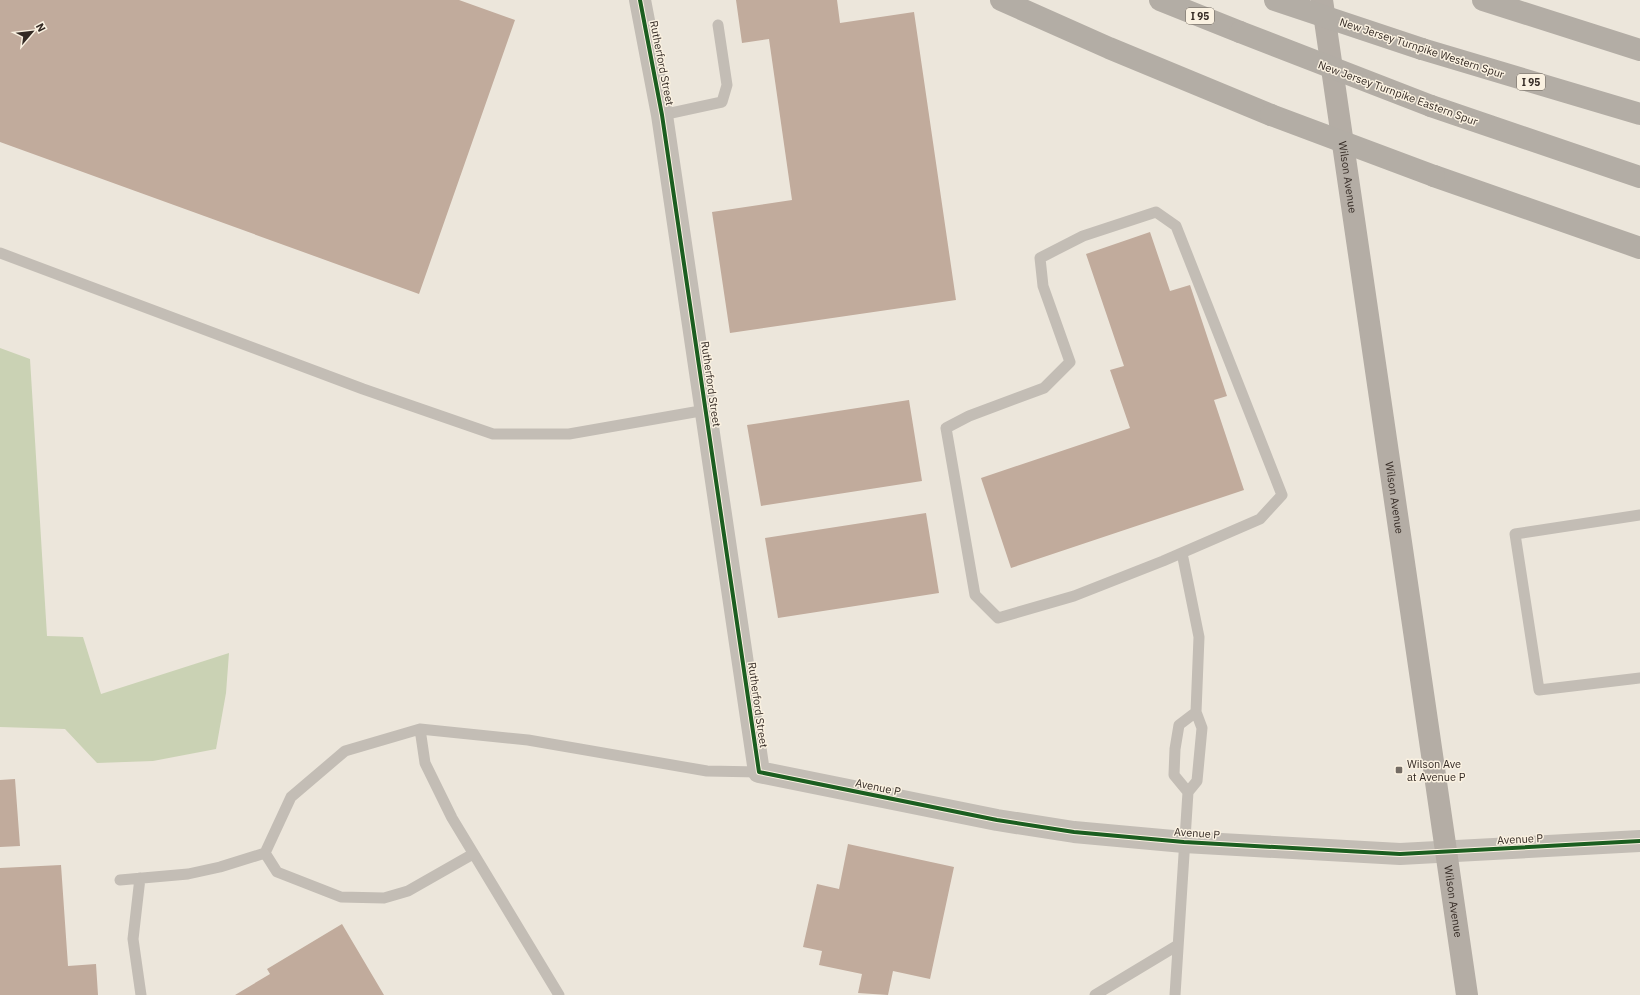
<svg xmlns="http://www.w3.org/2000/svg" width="1640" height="995" viewBox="0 0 1640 995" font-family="'IBM Plex Sans',sans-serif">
<rect width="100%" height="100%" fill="#ece6db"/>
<path fill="#cad2b4" d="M0 348 30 359 47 636 83 637 101 694 229 653 226 693 216 749 153 761 97 763 65 729 0 727Z"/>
<path fill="#c1ab9c" d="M0 0H459L515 20 419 294 0 142Z
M736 0H837L840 23 914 12 956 300 730 333 712 212 792 200 769 39 742 43Z
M1150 232 1170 291 1190 285 1227 396 1214 400 1244 490 1011 568 981 478 1130 428 1110 370 1124 366 1086 254Z
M909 400 922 481 761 506 747 425Z
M926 513 939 593 778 618 765 538Z
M15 779 20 846 0 847V780Z
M848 844 954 867 930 979 893 971 888 995 858 993 862 974 819 965 822 951 803 947 817 884 839 889Z
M61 865 68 966 96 964 98 995H0V868Z
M342 924 384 995H235L270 974 267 969Z"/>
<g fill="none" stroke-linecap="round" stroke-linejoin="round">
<path stroke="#c3bdb5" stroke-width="11" d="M662 115 722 102 727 85 718 25
M1156 212 1176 226 1282 495 1260 519 1163 561 1074 596 998 618 975 595 946 428 969 416 1044 388 1070 362 1043 286 1040 258 1083 236Z
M0 253 363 389 493 434H569L706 410
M1640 515 1515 534 1539 690 1640 678
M420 729 425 763 452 818 559 995
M1188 792 1174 775 1175 749 1179 725 1196 712
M265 853 277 872 341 897 384 898 408 891 473 854
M140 878 133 939 141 995
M120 880 188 874 220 867 265 853 291 797 345 751 420 729 528 740 707 771 759 772
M1095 995 1178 945
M1175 995 1188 792 1197 781 1202 728 1196 712 1199 637 1182 553"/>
<path stroke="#c3bdb5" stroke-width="22" d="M640 0 662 115 759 772 997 820 1074 832 1184 842 1400 854 1640 841"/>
<path stroke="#b4ada5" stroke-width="22" id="s1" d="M1322 0 1467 995"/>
<path stroke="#b3ada5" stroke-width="22" d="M1001 0 1109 48 1271 115
M1160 0 1240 32
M1483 0 1640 50
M1422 49 1640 114
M1431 106 1640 177
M1434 176 1640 248"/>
<path stroke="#b3ada5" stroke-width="22" d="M1275 0 1422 49
M1240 32 1431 106
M1271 115 1434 176"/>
<g stroke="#faf1e1" stroke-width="6">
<path id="cycleway" d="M640 0 662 115 759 772 997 820 1074 832 1184 842 1400 854 1640 841"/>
</g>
<use href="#cycleway" stroke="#1b5e20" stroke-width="4"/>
</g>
<rect fill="#746c64" stroke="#faf1e1" stroke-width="1.5" x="1395" y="766" width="8" height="8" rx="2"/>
<g text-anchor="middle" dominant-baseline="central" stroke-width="3" stroke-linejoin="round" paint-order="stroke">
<g fill="#faf1e1" stroke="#6f665d" stroke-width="1">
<rect x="1186" y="8" width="28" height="16" rx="3"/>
<rect x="1517" y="74" width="28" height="16" rx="3"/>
</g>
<g font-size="10" font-weight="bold" fill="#342a24">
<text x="1200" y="16">I 95</text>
<text x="1531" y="82">I 95</text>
</g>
<g font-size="11" fill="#342a24" stroke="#faf1e1">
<text transform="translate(1422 48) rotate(18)">New Jersey Turnpike Western Spur</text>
<text transform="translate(662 63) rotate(79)">Rutherford Street</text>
<text transform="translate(1398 93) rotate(20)">New Jersey Turnpike Eastern Spur</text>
<text stroke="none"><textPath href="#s1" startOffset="179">Wilson Avenue</textPath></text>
<text transform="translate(711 384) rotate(82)">Rutherford Street</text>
<text stroke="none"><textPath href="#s1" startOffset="503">Wilson Avenue</textPath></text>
<text transform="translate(758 705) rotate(82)">Rutherford Street</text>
<text transform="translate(878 787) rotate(12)">Avenue P</text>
<text transform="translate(1197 833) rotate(4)">Avenue P</text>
<text transform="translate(1520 839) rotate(-3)">Avenue P</text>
<text stroke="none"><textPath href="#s1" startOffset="911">Wilson Avenue</textPath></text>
</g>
<g font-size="11" fill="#342a24" stroke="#faf1e1" text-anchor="start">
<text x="1407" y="764">Wilson Ave<tspan x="1407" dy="13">at Avenue P</tspan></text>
</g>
</g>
<g transform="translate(32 32) rotate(62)" stroke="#faf1e1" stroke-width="3" paint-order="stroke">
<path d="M0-3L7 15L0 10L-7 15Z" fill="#342a24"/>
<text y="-6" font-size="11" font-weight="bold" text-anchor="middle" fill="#342a24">N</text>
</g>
</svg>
